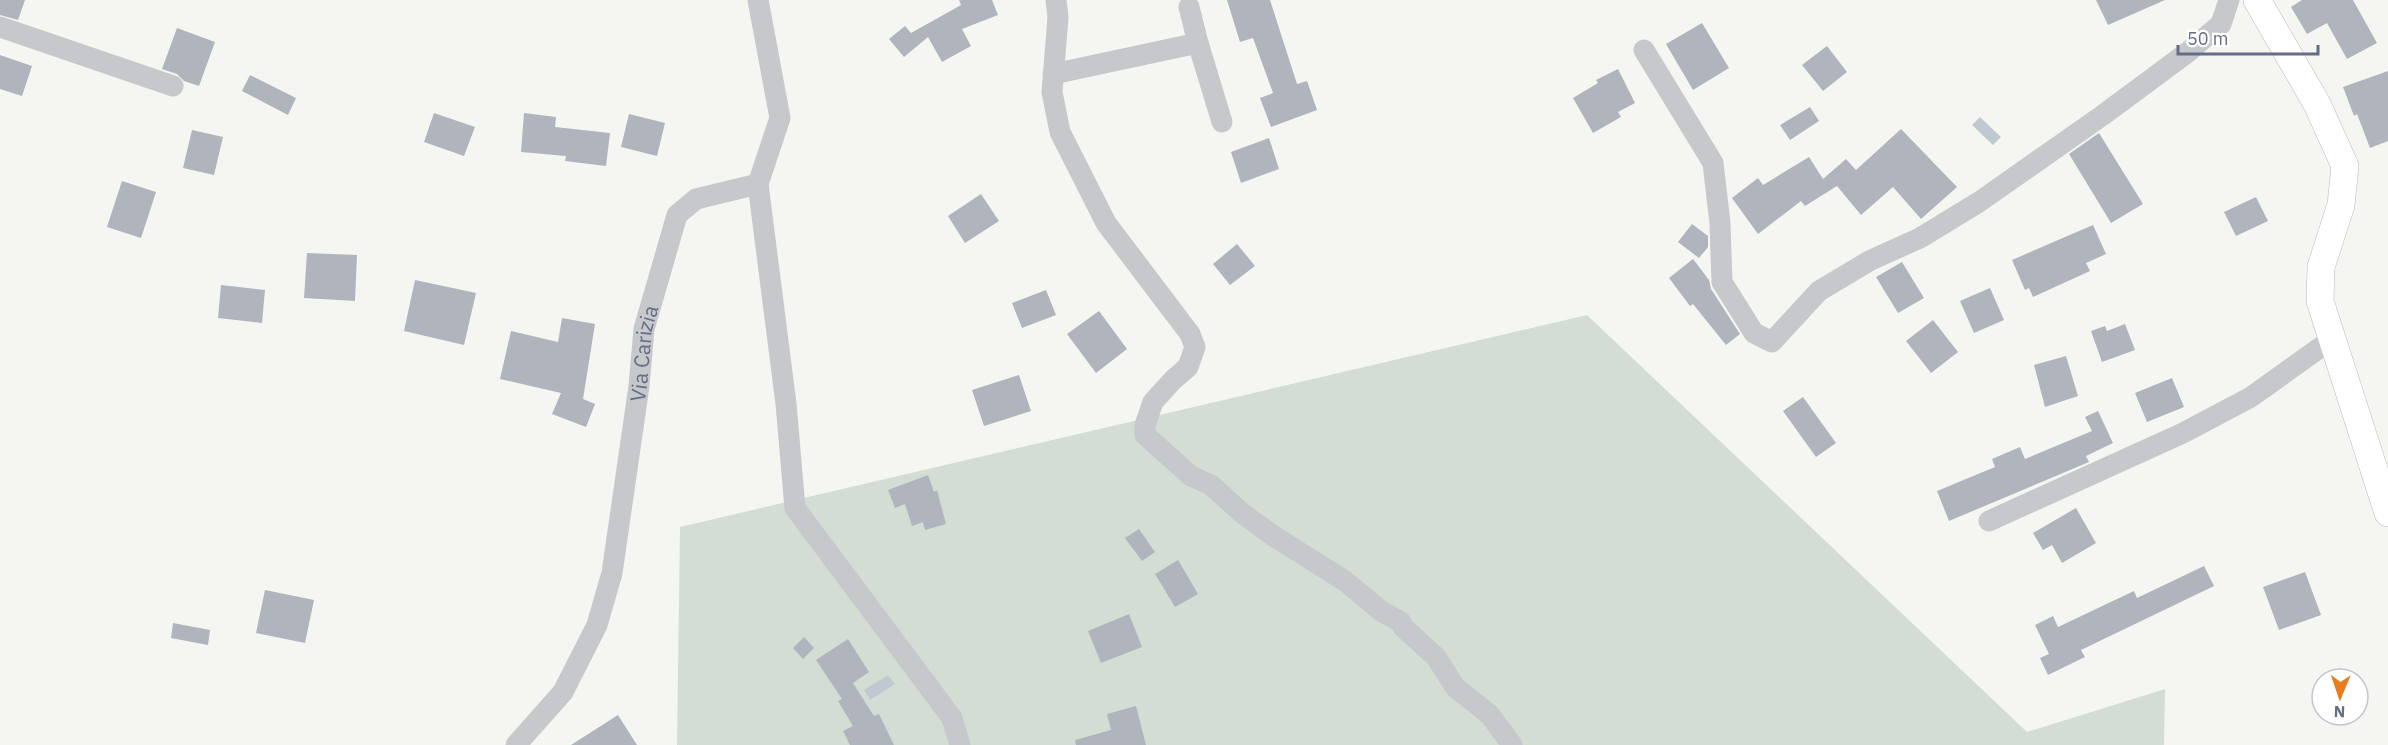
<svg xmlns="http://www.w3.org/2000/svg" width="2388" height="745" viewBox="0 0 2388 745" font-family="'IBM Plex Sans',sans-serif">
<rect width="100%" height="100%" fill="#f5f6f2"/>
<path fill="#d4ddd3" d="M1587 315 2027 732 2165 689 2164 745H677L680 527Z"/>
<path fill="#c1c9d0" d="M1980 117 2001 137 1993 145 1972 125Z
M888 675 895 684 870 700 864 690Z"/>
<path fill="#b0b4bc" d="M0 0H25L18 20 0 15Z
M959 0H992L998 15 962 29 971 46 942 62 928 37 904 57 889 39 905 26 911 33 961 5Z
M1227 0H1270L1297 84 1307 81 1317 110 1271 127 1260 98 1273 93 1253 38 1240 42Z
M2096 0H2165L2108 25Z
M2302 0H2353L2377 43 2347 59 2327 23 2307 34 2291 7Z
M1702 23 1729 68 1693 90 1666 44Z
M177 28 215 42 199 86 184 81 177 74 162 69Z
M1827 46 1847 72 1823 91 1802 65Z
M0 55 32 66 22 96 0 89Z
M1618 69 1635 103 1618 112 1621 117 1593 133 1573 98 1598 83 1596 80Z
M2388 71V141L2370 148 2357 114 2354 116 2343 87Z
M250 75 296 98 288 115 242 91Z
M1810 107 1819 121 1790 140 1780 125Z
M434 113 475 127 464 156 424 142Z
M524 113 556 117 555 127 610 133 606 166 565 161 566 156 521 152Z
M629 114 665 123 657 156 621 147Z
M1901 129 1957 187 1921 219 1893 187 1861 215 1837 186 1805 206 1801 201 1758 234 1732 198 1758 178 1763 185 1809 157 1823 179 1846 159 1856 170Z
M192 130 223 137 214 175 183 168Z
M2099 133 2143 204 2111 223 2069 154Z
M1269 138 1279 169 1241 183 1231 152Z
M122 181 156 192 141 238 107 227Z
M981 194 999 221 965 243 948 216Z
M2256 197 2268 221 2236 236 2224 212Z
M1692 224 1708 236V247L1699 258 1678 242Z
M2093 225 2106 254 2086 263 2090 271 2033 297 2029 288 2025 290 2012 260Z
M1237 244 1255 266 1230 285 1213 264Z
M307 253 357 255 355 301 304 298Z
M1693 259 1709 280 1711 289 1740 334 1726 345 1693 304 1690 306 1669 278Z
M1902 262 1924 298 1898 313 1876 277Z
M415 280 476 293 464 345 404 331Z
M221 285 265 290 262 323 218 318Z
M1990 288 2004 320 1974 333 1960 301Z
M1046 290 1056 315 1022 328 1012 303Z
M1099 311 1127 349 1096 373 1067 334Z
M562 318 595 324 583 399 595 404 586 427 552 414 561 393 500 379 511 331 558 342Z
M1933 320 1958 352 1931 373 1906 341Z
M2125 324 2135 350 2102 362 2091 331 2105 326 2107 331Z
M2066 356 2078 396 2045 407 2034 365Z
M1019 375 1031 411 984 426 972 390Z
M2172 378 2184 407 2147 422 2135 393Z
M1803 397 1836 443 1816 457 1783 411Z
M2098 411 2113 443 2086 456 2089 462 1949 521 1937 491 1995 467 1992 459 2020 447 2025 459 2092 431 2085 417Z
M928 475 934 492 937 490 946 524 925 530 923 522 912 526 905 504 895 508 888 490Z
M2076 508 2096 543 2062 563 2052 545 2043 550 2033 533Z
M1139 529 1155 552 1142 561 1125 538Z
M1178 560 1198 594 1175 607 1155 574Z
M2204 566 2214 586 2081 650 2085 657 2048 675 2040 658 2049 654 2035 625 2053 616 2058 627 2134 591 2137 598Z
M2305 572 2321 615 2279 630 2263 587Z
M265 590 314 600 305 643 256 633Z
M1129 614 1142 647 1101 663 1088 631Z
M173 623 210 630 208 645 171 638Z
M804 637 814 648 803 659 793 648Z
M848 639 869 672 853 683 874 716 879 714 894 745H850L843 731 853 726 838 701 842 699 816 660Z
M1136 706 1146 745H1076L1075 740 1111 730 1107 714Z
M618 715 637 745H571Z"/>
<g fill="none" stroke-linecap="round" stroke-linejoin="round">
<g stroke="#b8babf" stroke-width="28">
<path id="major" d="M2257 0 2317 104 2345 166 2341 205 2321 267 2320 301 2388 513"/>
</g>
<g stroke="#c6c8cc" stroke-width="21">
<path d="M1056 0 1058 17 1052 92 1060 132 1106 223 1190 334 1195 347 1188 367 1173 380 1153 402 1145 425V435L1191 476 1211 485 1242 513 1272 535 1345 581 1381 611 1401 622 1403 627 1436 657 1455 687 1490 715 1512 745"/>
<path d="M1189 7 1198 43"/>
<path d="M0 27 173 86"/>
<path d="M1644 50 1713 163 1720 223 1722 282 1754 333 1772 342 1819 291 1871 260 1920 238 1979 202 2103 115 2188 52 2221 24 2229 0"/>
<path d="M1053 74 1198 43 1222 122"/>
<path d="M758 184 786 404 795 508 952 718 960 745"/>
<path d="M1989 521 2183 433 2251 397 2332 339"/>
<path id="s1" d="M516 745 563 692 597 625 612 573 639 386 644 329 677 215 696 199 758 184 780 118 758 0"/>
</g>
<use href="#major" stroke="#fff" stroke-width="27"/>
</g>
<g text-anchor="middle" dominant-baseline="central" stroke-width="6" stroke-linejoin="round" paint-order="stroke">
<g font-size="21" fill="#646e84" stroke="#fff">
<text stroke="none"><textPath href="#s1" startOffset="422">Via Carizia</textPath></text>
</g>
</g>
<g transform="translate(2340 697) rotate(182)"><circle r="28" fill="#ffffff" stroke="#c1c5ce" stroke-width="1.5"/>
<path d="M0-4.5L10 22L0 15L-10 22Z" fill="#e87c1f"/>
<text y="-9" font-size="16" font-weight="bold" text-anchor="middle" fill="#646e84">N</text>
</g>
<path d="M2178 45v9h140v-9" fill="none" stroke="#646e84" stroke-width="3"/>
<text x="2187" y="45" font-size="18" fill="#646e84" stroke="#ffffff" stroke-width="4.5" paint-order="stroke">50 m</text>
</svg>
